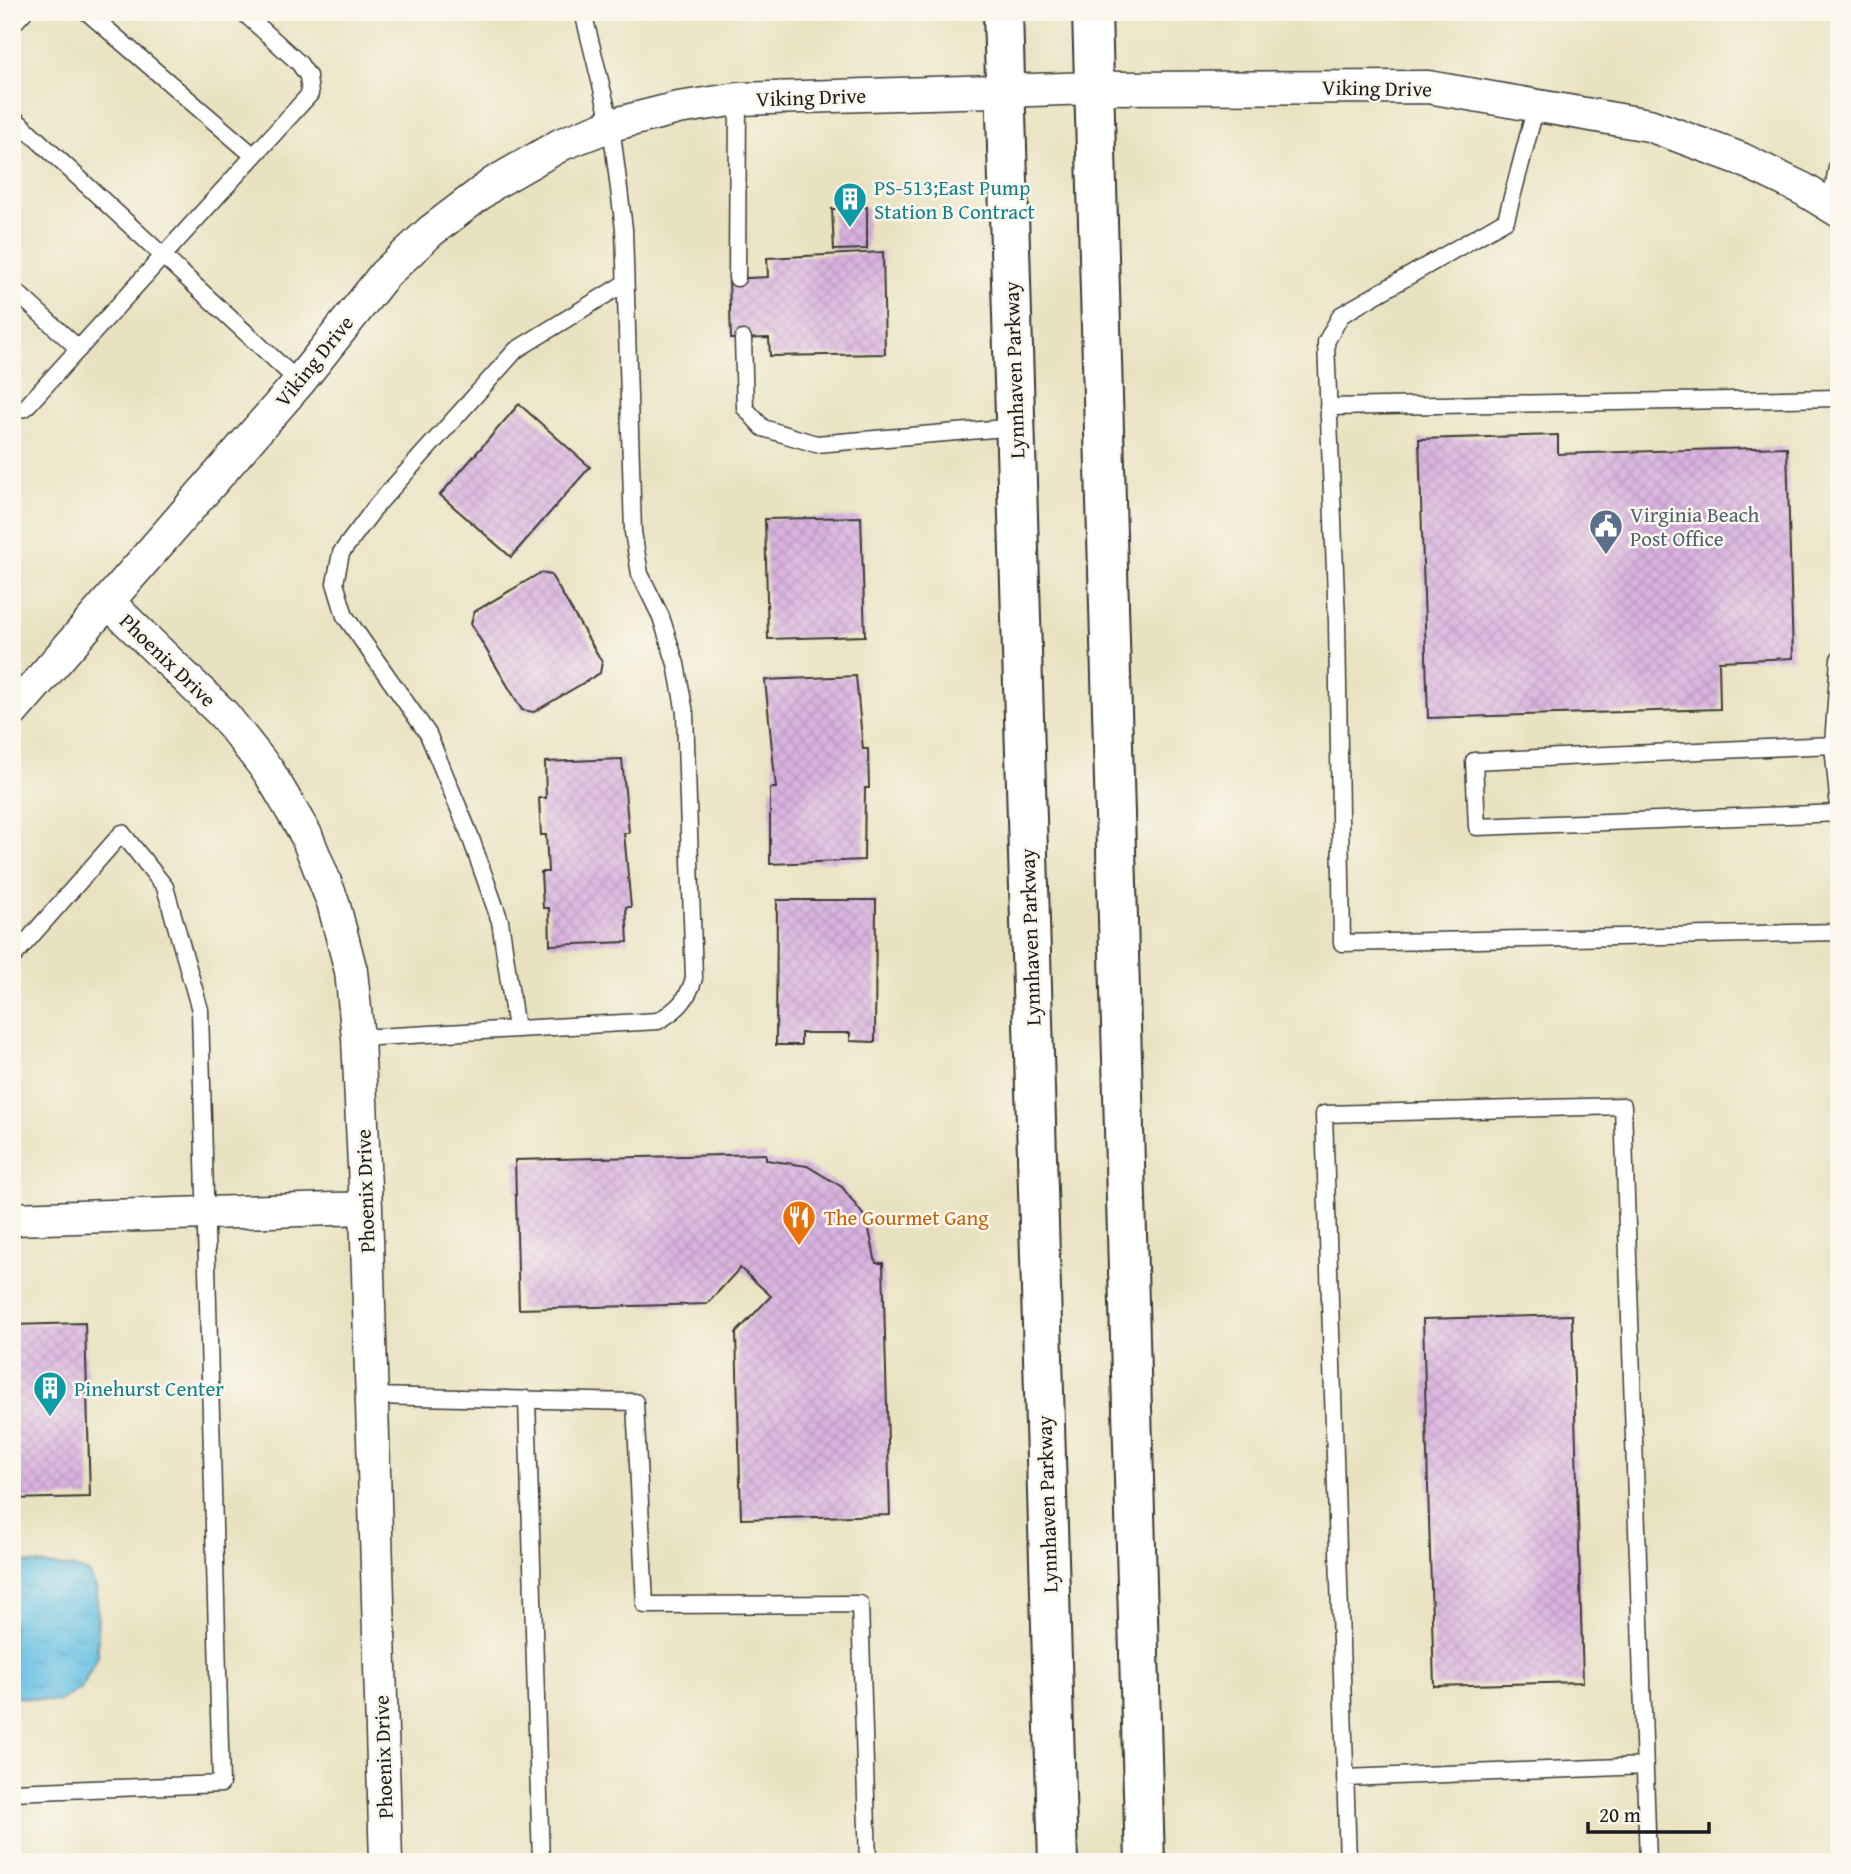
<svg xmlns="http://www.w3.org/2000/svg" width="1851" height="1874" viewBox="0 0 1851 1874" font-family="'Gentium Book Plus',serif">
<defs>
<pattern id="water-ripples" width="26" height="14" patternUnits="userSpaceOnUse" patternTransform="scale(1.75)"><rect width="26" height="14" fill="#67c1e4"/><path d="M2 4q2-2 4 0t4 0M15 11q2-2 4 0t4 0" fill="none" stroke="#59a5c3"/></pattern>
<pattern id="building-cross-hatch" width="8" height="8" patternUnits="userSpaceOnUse" patternTransform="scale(1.75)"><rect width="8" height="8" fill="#d9b3df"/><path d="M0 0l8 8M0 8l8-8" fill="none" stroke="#ba99bf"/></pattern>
</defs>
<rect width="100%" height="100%" fill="#fbf7ec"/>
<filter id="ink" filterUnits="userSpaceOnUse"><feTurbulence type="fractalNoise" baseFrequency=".0143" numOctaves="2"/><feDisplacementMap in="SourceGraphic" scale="14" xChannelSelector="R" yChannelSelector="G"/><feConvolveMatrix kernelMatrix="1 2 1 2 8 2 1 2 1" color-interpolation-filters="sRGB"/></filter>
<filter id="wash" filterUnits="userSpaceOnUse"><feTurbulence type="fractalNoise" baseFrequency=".00686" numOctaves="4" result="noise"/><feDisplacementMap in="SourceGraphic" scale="28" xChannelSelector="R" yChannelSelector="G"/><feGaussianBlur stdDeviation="1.57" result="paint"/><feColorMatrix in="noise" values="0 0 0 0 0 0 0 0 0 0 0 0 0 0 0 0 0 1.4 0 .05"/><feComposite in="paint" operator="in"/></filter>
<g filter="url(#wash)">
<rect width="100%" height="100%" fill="#e9e2c1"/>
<path fill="url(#water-ripples)" stroke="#426e80" stroke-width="2" d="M17 1562 74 1568 89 1573 97 1591 98 1656 81 1688 58 1702 12 1696V1564Z"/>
<g id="blocks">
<path fill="url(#building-cross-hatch)" d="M867 207V249L834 250 832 209Z
M883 252 885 354 770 356 769 338 731 339 729 279 768 277 767 258Z
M519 404 590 467 511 557 440 495Z
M1558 435V454L1787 447 1793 658 1719 661 1720 709 1428 718 1419 439Z
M861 517 865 636 768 639 765 519Z
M540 573 551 575 602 662 600 673 534 712 522 710 471 624 474 612Z
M856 676 863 749H868L869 788H865L864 860 770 864V788H776L765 680Z
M622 759 629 833H624L631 907H626L628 942 550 945 549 908H543L541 872H548L546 835H541L539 798H546L545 762Z
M777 900H876L875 1042 850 1041V1033H801V1045H776Z
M766 1154V1160L807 1166 842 1187 867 1220 876 1263H883L890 1515 741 1519 736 1333 771 1296 740 1268 707 1304 519 1309 515 1160Z
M1572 1315 1583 1682 1434 1686 1423 1319Z
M85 1323 90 1497 12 1499V1325Z"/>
</g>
</g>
<g filter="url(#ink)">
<use href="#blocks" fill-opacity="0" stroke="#3b3a35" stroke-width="2"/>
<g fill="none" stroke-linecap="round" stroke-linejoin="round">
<g stroke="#3b3a35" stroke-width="19">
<path id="lane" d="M87 12 254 156
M12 25 24 12
M1536 106 1506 220 1341 315 1326 342 1337 622 1342 943 1839 932
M12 116 299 382
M1830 206 1839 157
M737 278 738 99
M12 288 79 349
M743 339 745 408 763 428 816 444 1016 427
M1328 407 1839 398
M12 410 25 408 310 94 308 76 299 63 243 12
M1839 659 1833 745 1839 808
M1833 745 1474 761 1477 827 1839 813
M12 958 122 833 165 887 200 1010 221 1784 12 1792
M516 1029 500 921 469 833 428 734 345 616 335 583 341 553 377 505 516 350 625 283
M358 1038 658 1021C677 1010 688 1000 694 978L685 713 676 664 661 617 640 574 633 532 624 229 611 125 583 12
M372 1396 635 1402 645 1605 860 1604 868 1862
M527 1399 541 1862
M1345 1778 1645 1766
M1348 1862 1324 1114 1623 1106 1648 1862"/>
</g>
<g stroke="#3b3a35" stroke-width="35">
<path id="street" d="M108 602 224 715 269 772 306 835 333 902 351 971 358 1038 366 1208 386 1862
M12 712 299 382 385 274 431 231 494 183 562 144 611 125 678 108 738 99 1094 88 1428 87 1649 125 1741 159 1803 189 1839 211
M12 1219 366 1208"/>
</g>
<g stroke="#3b3a35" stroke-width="42">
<path id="secondary" d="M1003 12 1058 1862
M1092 12 1145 1862"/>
</g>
<use href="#lane" stroke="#fff" stroke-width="16"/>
<use href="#street" stroke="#fff" stroke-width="32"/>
<use href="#secondary" stroke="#fff" stroke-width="38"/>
</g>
</g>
<defs>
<g id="building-pin" transform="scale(1.75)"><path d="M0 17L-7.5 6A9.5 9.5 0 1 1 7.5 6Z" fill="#0f9aa8" stroke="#fbf7ec"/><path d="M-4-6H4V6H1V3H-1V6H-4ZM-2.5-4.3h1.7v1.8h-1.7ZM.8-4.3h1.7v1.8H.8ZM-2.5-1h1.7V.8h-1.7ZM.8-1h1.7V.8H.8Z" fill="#fff"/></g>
<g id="civic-pin" transform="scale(1.75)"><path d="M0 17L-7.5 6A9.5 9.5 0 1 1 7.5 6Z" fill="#5c6f8a" stroke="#fbf7ec"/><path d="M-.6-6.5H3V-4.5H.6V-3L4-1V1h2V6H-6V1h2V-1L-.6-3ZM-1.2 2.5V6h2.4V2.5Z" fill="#fff"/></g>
<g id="restaurant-pin" transform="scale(1.75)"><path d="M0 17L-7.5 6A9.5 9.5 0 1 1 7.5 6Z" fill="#e8710a" stroke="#fbf7ec"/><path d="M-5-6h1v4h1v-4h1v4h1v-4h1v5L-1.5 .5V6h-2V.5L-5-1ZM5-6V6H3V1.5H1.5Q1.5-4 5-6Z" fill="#fff"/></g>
</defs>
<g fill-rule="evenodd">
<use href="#building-pin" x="850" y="199"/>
<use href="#civic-pin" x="1606" y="526"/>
<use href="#restaurant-pin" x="799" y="1217"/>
<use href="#building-pin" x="50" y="1388"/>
</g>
<g text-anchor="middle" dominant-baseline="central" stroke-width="5" stroke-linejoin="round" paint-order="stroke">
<g font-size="21" fill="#1c1c1c" stroke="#fbf7ec">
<text transform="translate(1377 88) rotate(1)">Viking Drive</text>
<text transform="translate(811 97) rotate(-2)">Viking Drive</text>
<text transform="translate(314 361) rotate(-51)">Viking Drive</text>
<text transform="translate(1014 370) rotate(-92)">Lynnhaven Parkway</text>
<text transform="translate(168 660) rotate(44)">Phoenix Drive</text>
<text transform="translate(1030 937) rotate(-92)">Lynnhaven Parkway</text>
<text transform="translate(365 1191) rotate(-92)">Phoenix Drive</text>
<text transform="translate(1047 1504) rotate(-92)">Lynnhaven Parkway</text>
<text transform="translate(383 1757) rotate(-92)">Phoenix Drive</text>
</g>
<g font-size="21" fill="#0d838f" stroke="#fbf7ec" text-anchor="start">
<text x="874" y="187">PS-513;East Pump<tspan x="874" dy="24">Station B Contract</tspan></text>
<text x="74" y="1388">Pinehurst Center</text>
</g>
<g font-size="21" fill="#4e5e75" stroke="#fbf7ec" text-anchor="start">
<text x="1630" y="514">Virginia Beach<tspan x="1630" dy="24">Post Office</tspan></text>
</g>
<g font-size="21" fill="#c56008" stroke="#fbf7ec" text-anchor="start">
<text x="824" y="1217">The Gourmet Gang</text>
</g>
</g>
<rect width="1851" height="1874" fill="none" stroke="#fbf7ec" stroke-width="42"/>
<path d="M1588 1822v10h121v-10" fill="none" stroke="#1c1c1c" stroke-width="3.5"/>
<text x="1599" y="1822" font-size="21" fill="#1c1c1c" stroke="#fbf7ec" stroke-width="5" paint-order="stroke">20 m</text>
</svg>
